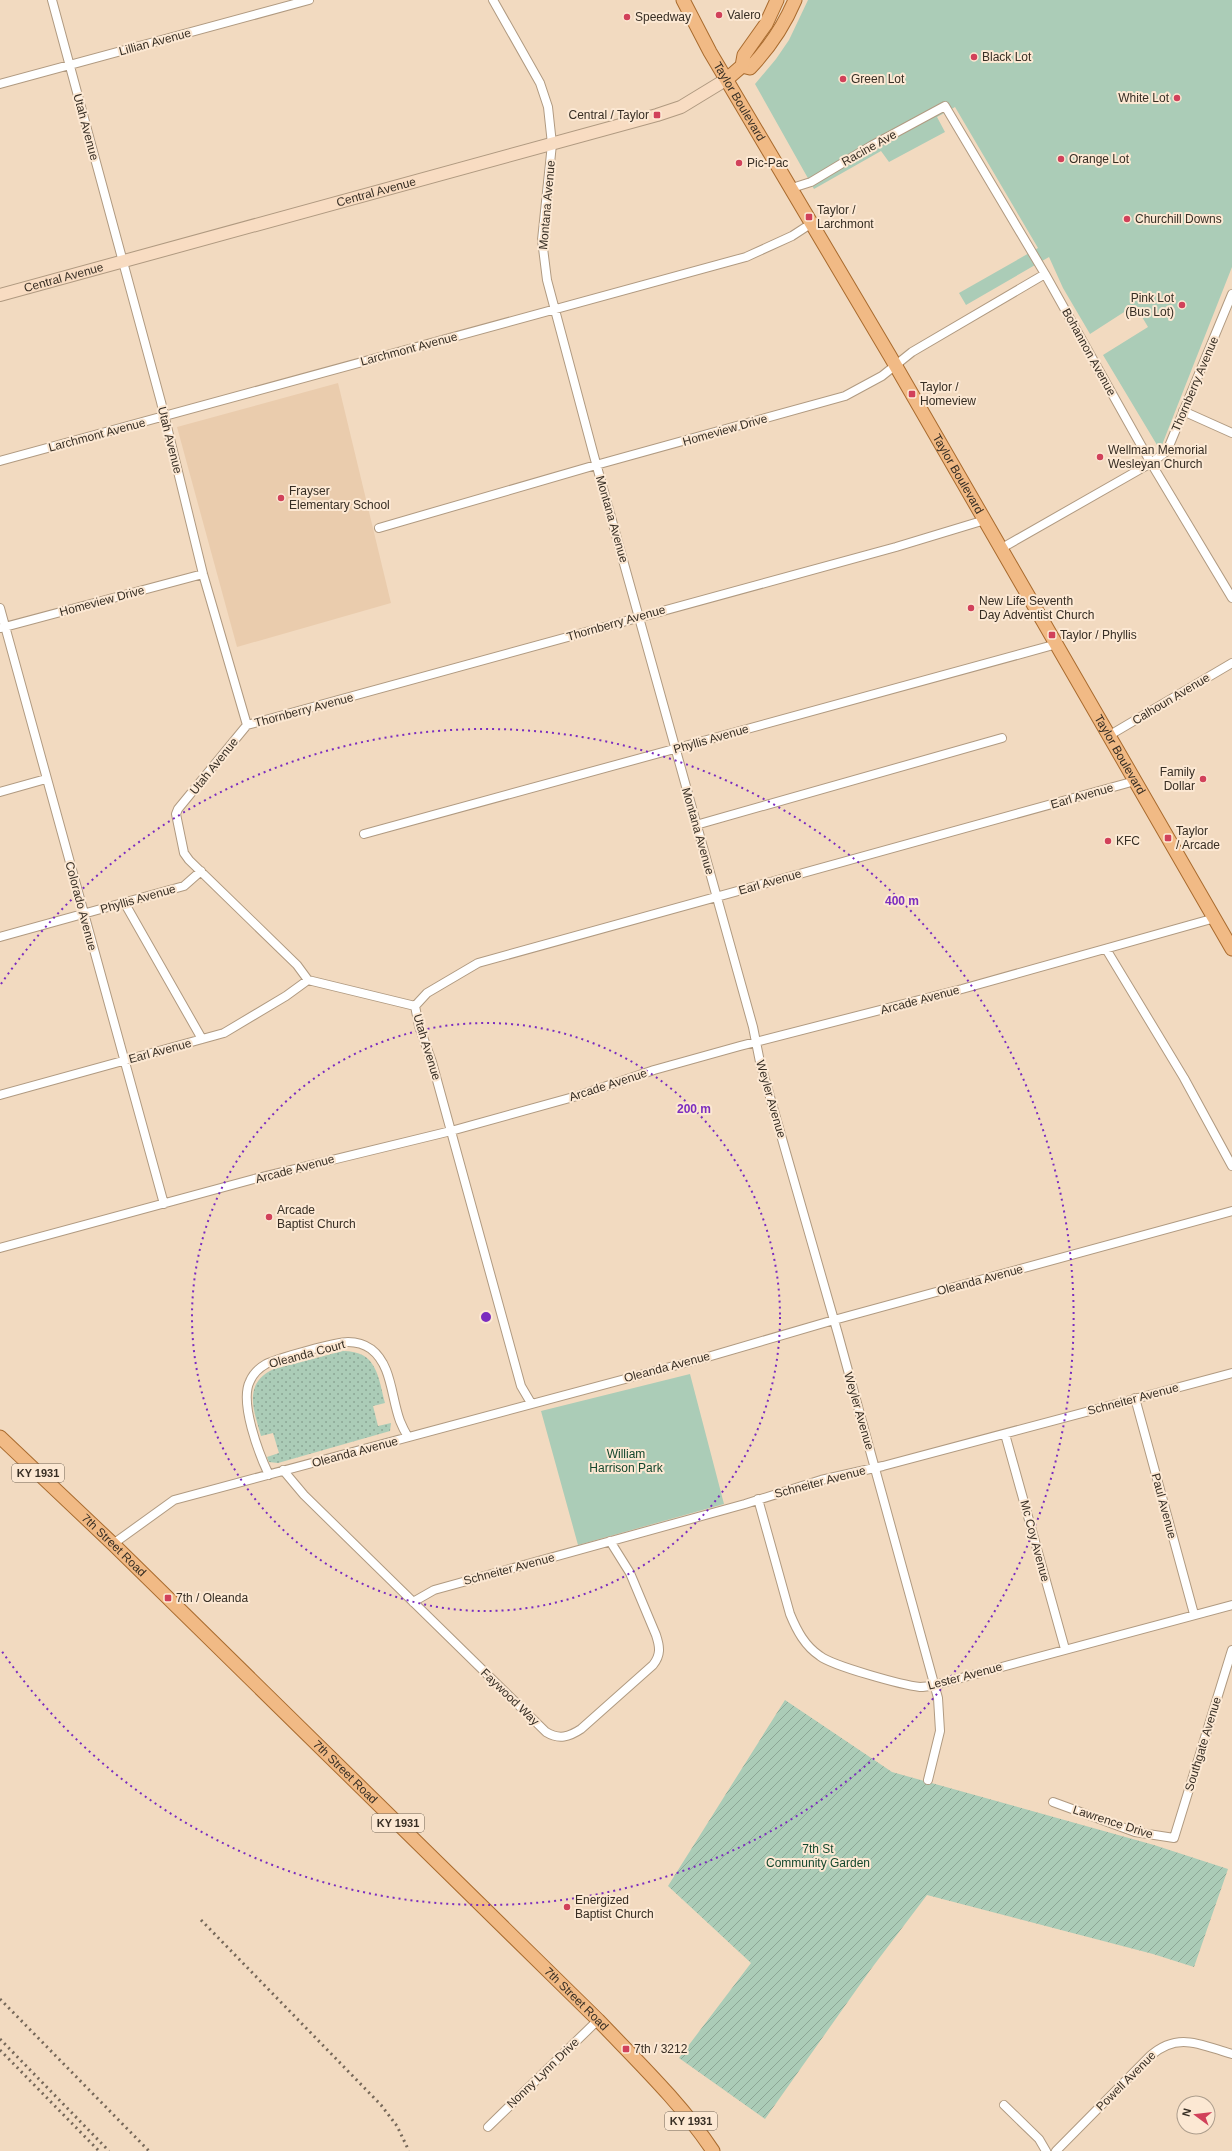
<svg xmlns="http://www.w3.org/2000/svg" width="1232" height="2151" viewBox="0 0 1232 2151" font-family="Helvetica,sans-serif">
<defs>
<pattern id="grass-dots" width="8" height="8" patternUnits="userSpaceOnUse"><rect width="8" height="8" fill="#abccb7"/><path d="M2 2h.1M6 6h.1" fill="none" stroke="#8ca695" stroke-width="1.8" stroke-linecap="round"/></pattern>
<pattern id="garden-furrows" width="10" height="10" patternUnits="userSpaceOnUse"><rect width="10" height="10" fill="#abccb7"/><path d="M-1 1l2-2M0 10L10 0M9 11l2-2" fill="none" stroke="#8ca695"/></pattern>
</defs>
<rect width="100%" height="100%" fill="#f2dac0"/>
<path fill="#eaccad" d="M338 383 391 603 237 647 177 427Z"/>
<path fill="url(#grass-dots)" d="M343 1351C377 1351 378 1376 385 1403L373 1406 378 1426 391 1423 390 1431 278 1463 269 1462 267 1457 279 1453 273 1433 261 1436C254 1411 242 1383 274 1369Z"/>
<path fill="#abccb7" d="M808 0H1232V267L1160 450 1103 355 1148 327 1135 305 1090 334 1063 288 1049 257 966 305 959 293 1038 248 955 107 937 117 945 132 889 162 881 151 814 189 755 84 776 59 789 40Z
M690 1374 724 1504 578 1545 541 1411Z"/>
<path fill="url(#garden-furrows)" d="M785 1700 892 1772 1154 1845 1228 1869 1194 1967 1153 1954 927 1895 871 1969 765 2119 679 2058 751 1963 668 1886Z"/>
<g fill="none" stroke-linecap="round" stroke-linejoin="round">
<g stroke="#b09a81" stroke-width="10">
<path id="street" d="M52 0 161 402 203 574 247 725 178 809 176 814 184 853 189 860 297 965 308 980 415 1006
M493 0 540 83 548 107 552 144 542 240 547 280 594 456 753 1027 760 1062 838 1334 938 1698 940 1731 928 1780
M0 84 309 0
M792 188 811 182 871 146 945 106 1045 274 1151 463 1232 598
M1183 411 1232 433
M0 461 746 257 792 236 812 223
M379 528 596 465 845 396 882 376 912 352 1045 274
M1002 548 1151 463 1167 451 1232 294
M0 608 164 1204
M1 628 203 574
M247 725 896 547 985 520
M1110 735 1232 663
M0 792 46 779
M696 825 1002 738
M364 834 1057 644
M124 902 202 1039
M0 937 184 886 201 871
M1106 949 1184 1078 1232 1166
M415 1006 427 993 478 963 1135 781
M415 1006 419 1026 432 1062 521 1386 531 1403
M0 1095 224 1033 286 996 308 980
M0 1248 254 1179 451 1131 577 1096 654 1070 740 1046 962 989 1215 918
M1135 1398 1194 1614
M1005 1434 1065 1649
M283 1470 304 1495 546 1732C559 1740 569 1737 581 1729L653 1665C661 1655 660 1647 656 1635L630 1573 610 1541
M269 1475C259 1454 239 1402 250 1381 253 1374 259 1368 266 1364 278 1358 336 1342 348 1342 356 1342 364 1344 371 1349 392 1365 391 1397 400 1421 402 1426 405 1432 408 1437
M758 1499 790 1614C797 1631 805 1646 820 1656 833 1666 902 1685 920 1687 925 1687 930 1686 935 1685L1232 1605
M113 1544 174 1500 711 1356 834 1320 1232 1211
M413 1602 434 1590 745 1504 821 1480 883 1466 1232 1373
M1053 1802 1135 1832 1174 1838 1232 1650
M1004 2105 1039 2139 1046 2151
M488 2127 598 2020
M1056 2151 1150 2056C1178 2031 1201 2045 1232 2054"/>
</g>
<g stroke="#b09a81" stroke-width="14">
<g id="secondary">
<path id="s1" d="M0 295 657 115 681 107 727 79"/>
</g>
</g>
<g stroke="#a96b2e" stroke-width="15">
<g id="primary">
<path id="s2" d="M683 0 710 52 890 356 1232 949"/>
<path d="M742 66 750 68C770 47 784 26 795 0"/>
<path d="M727 79 742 66 744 55 766 24 777 0"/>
<path id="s3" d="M0 1437 113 1544 598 2020C638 2062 681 2103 713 2151"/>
</g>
</g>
<use href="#street" stroke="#fff" stroke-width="8"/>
<use href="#secondary" stroke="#f8dcc2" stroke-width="12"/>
<use href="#primary" stroke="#f1ba85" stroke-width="13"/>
<path stroke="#766859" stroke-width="3" stroke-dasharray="2 4" stroke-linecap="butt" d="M201 1920 381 2105 397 2126 409 2151
M0 1999 149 2151
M0 2039 109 2151
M0 2050 99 2151"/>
</g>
<g fill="none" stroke="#7b2cbf" stroke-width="2" stroke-dasharray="2 4">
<circle cx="486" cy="1317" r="294"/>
<path d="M1 984A588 588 0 1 1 1 1650"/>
</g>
<g fill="#d1415a" stroke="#fce8d3" stroke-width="1.5">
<circle cx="719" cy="15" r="4"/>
<circle cx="627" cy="17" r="4"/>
<circle cx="974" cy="57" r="4"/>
<circle cx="843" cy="79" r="4"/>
<circle cx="1177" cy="98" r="4"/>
<rect x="653" y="111" width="8" height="8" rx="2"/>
<circle cx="1061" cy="159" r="4"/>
<circle cx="739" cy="163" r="4"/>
<rect x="805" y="213" width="8" height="8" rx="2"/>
<circle cx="1127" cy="219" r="4"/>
<circle cx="1182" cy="305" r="4"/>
<rect x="908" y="390" width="8" height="8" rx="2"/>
<circle cx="1100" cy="457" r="4"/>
<circle cx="281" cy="498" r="4"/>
<circle cx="971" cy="608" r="4"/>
<rect x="1048" y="631" width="8" height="8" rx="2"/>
<circle cx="1203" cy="779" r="4"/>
<rect x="1164" y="834" width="8" height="8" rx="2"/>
<circle cx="1108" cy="841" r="4"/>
<circle cx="269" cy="1217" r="4"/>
<rect x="164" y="1594" width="8" height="8" rx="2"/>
<circle cx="567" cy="1907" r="4"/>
<rect x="622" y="2045" width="8" height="8" rx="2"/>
</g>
<g text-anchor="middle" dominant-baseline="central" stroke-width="4" stroke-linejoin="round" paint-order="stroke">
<g fill="#fce8d3" stroke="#726658" stroke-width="1">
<rect x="12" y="1464" width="52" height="18" rx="3"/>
<rect x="372" y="1814" width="52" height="18" rx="3"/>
<rect x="665" y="2112" width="52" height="18" rx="3"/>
</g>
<g font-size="11" font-weight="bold" fill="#372e24">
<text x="38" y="1473">KY 1931</text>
<text x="398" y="1823">KY 1931</text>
<text x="691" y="2121">KY 1931</text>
</g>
<g font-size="12" fill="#372e24" stroke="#fce8d3" text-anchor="start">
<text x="727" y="15">Valero</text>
<text x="635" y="17">Speedway</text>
<text x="982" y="57">Black Lot</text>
<text x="851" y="79">Green Lot</text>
<text x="1169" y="98" text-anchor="end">White Lot</text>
<text x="649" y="115" text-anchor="end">Central / Taylor</text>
<text x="1069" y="159">Orange Lot</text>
<text x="747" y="163">Pic-Pac</text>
<text x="817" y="210">Taylor /<tspan x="817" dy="14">Larchmont</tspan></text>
<text x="1135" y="219">Churchill Downs</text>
<text x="1174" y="298" text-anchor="end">Pink Lot<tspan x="1174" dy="14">(Bus Lot)</tspan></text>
<text x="920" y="387">Taylor /<tspan x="920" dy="14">Homeview</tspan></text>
<text x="1108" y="450">Wellman Memorial<tspan x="1108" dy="14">Wesleyan Church</tspan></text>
<text x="289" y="491">Frayser<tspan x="289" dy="14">Elementary School</tspan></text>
<text x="979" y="601">New Life Seventh<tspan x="979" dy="14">Day Adventist Church</tspan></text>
<text x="1060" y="635">Taylor / Phyllis</text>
<text x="1195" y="772" text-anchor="end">Family<tspan x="1195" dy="14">Dollar</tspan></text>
<text x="1176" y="831">Taylor<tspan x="1176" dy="14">/ Arcade</tspan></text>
<text x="1116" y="841">KFC</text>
<text x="277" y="1210">Arcade<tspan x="277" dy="14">Baptist Church</tspan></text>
<text x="176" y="1598">7th / Oleanda</text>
<text x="575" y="1900">Energized<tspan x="575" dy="14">Baptist Church</tspan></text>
<text x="634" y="2049">7th / 3212</text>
</g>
<g font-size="12" fill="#372e24" stroke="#fce8d3">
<text transform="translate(155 42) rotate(-15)">Lillian Avenue</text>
<text stroke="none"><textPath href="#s2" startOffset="116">Taylor Boulevard</textPath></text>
<text transform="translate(86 127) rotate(75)">Utah Avenue</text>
<text transform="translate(869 148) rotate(-29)">Racine Ave</text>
<text stroke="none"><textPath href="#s1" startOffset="390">Central Avenue</textPath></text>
<text transform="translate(547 205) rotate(-85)">Montana Avenue</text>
<text stroke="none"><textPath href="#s1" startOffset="66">Central Avenue</textPath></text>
<text transform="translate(409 349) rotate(-15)">Larchmont Avenue</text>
<text transform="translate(1089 352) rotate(61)">Bohannon Avenue</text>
<text transform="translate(1195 384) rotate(-67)">Thornberry Avenue</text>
<text transform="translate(725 430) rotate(-16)">Homeview Drive</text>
<text transform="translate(97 435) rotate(-15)">Larchmont Avenue</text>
<text transform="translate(170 440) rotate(76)">Utah Avenue</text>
<text stroke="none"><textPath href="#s2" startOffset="548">Taylor Boulevard</textPath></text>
<text transform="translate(612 519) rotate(74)">Montana Avenue</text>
<text transform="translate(102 601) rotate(-15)">Homeview Drive</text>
<text transform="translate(616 623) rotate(-16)">Thornberry Avenue</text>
<text transform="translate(1171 699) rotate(-31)">Calhoun Avenue</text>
<text transform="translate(304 710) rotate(-15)">Thornberry Avenue</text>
<text transform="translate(711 739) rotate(-16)">Phyllis Avenue</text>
<text stroke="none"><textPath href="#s2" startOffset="872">Taylor Boulevard</textPath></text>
<text transform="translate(214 766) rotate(-51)">Utah Avenue</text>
<text transform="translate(1082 796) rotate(-16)">Earl Avenue</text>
<text transform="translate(698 831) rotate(74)">Montana Avenue</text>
<text transform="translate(770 882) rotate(-16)">Earl Avenue</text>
<text transform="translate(138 899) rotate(-16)">Phyllis Avenue</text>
<text transform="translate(81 906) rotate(75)">Colorado Avenue</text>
<text transform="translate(920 1000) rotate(-15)">Arcade Avenue</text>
<text transform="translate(427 1047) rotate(73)">Utah Avenue</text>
<text transform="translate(160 1051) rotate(-15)">Earl Avenue</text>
<text transform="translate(608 1085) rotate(-18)">Arcade Avenue</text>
<text transform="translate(771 1099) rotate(74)">Weyler Avenue</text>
<text transform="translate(295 1169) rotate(-15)">Arcade Avenue</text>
<text transform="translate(980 1280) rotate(-15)">Oleanda Avenue</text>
<text transform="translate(307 1354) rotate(-15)">Oleanda Court</text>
<text transform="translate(667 1367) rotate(-15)">Oleanda Avenue</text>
<text transform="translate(1133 1399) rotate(-15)">Schneiter Avenue</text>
<text transform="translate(859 1411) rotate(74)">Weyler Avenue</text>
<text transform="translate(355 1452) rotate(-15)">Oleanda Avenue</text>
<text transform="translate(820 1482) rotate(-15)">Schneiter Avenue</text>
<text transform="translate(1164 1506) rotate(75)">Paul Avenue</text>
<text transform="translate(1035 1541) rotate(75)">Mc Coy Avenue</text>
<text stroke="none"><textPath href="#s3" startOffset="157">7th Street Road</textPath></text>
<text transform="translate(509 1569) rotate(-15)">Schneiter Avenue</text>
<text transform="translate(965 1676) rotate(-15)">Lester Avenue</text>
<text transform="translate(510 1697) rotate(44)">Faywood Way</text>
<text transform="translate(1203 1744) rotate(-73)">Southgate Avenue</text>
<text stroke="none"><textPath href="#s3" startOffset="481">7th Street Road</textPath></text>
<text transform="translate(1113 1822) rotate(18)">Lawrence Drive</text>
<text stroke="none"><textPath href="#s3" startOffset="805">7th Street Road</textPath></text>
<text transform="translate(543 2073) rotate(-44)">Nonny Lynn Drive</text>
<text transform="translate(1126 2081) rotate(-45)">Powell Avenue</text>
</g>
<g font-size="12" fill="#13472d" stroke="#fce8d3">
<text x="626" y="1454">William<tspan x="626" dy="14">Harrison Park</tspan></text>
<text x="818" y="1849">7th St<tspan x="818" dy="14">Community Garden</tspan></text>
</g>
</g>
<circle cx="486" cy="1317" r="6" fill="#7b2cbf" stroke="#fce8d3" stroke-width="2"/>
<g font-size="12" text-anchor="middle" font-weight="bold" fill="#7b2cbf" stroke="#fce8d3" stroke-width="4" stroke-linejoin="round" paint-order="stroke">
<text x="902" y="905">400 m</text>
<text x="694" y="1113">200 m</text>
</g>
<g transform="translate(1196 2115) rotate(285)"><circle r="19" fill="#fce8d3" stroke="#ad9e8d"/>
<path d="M0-3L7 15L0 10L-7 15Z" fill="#d1415a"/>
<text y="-6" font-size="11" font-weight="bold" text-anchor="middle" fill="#372e24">N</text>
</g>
</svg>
